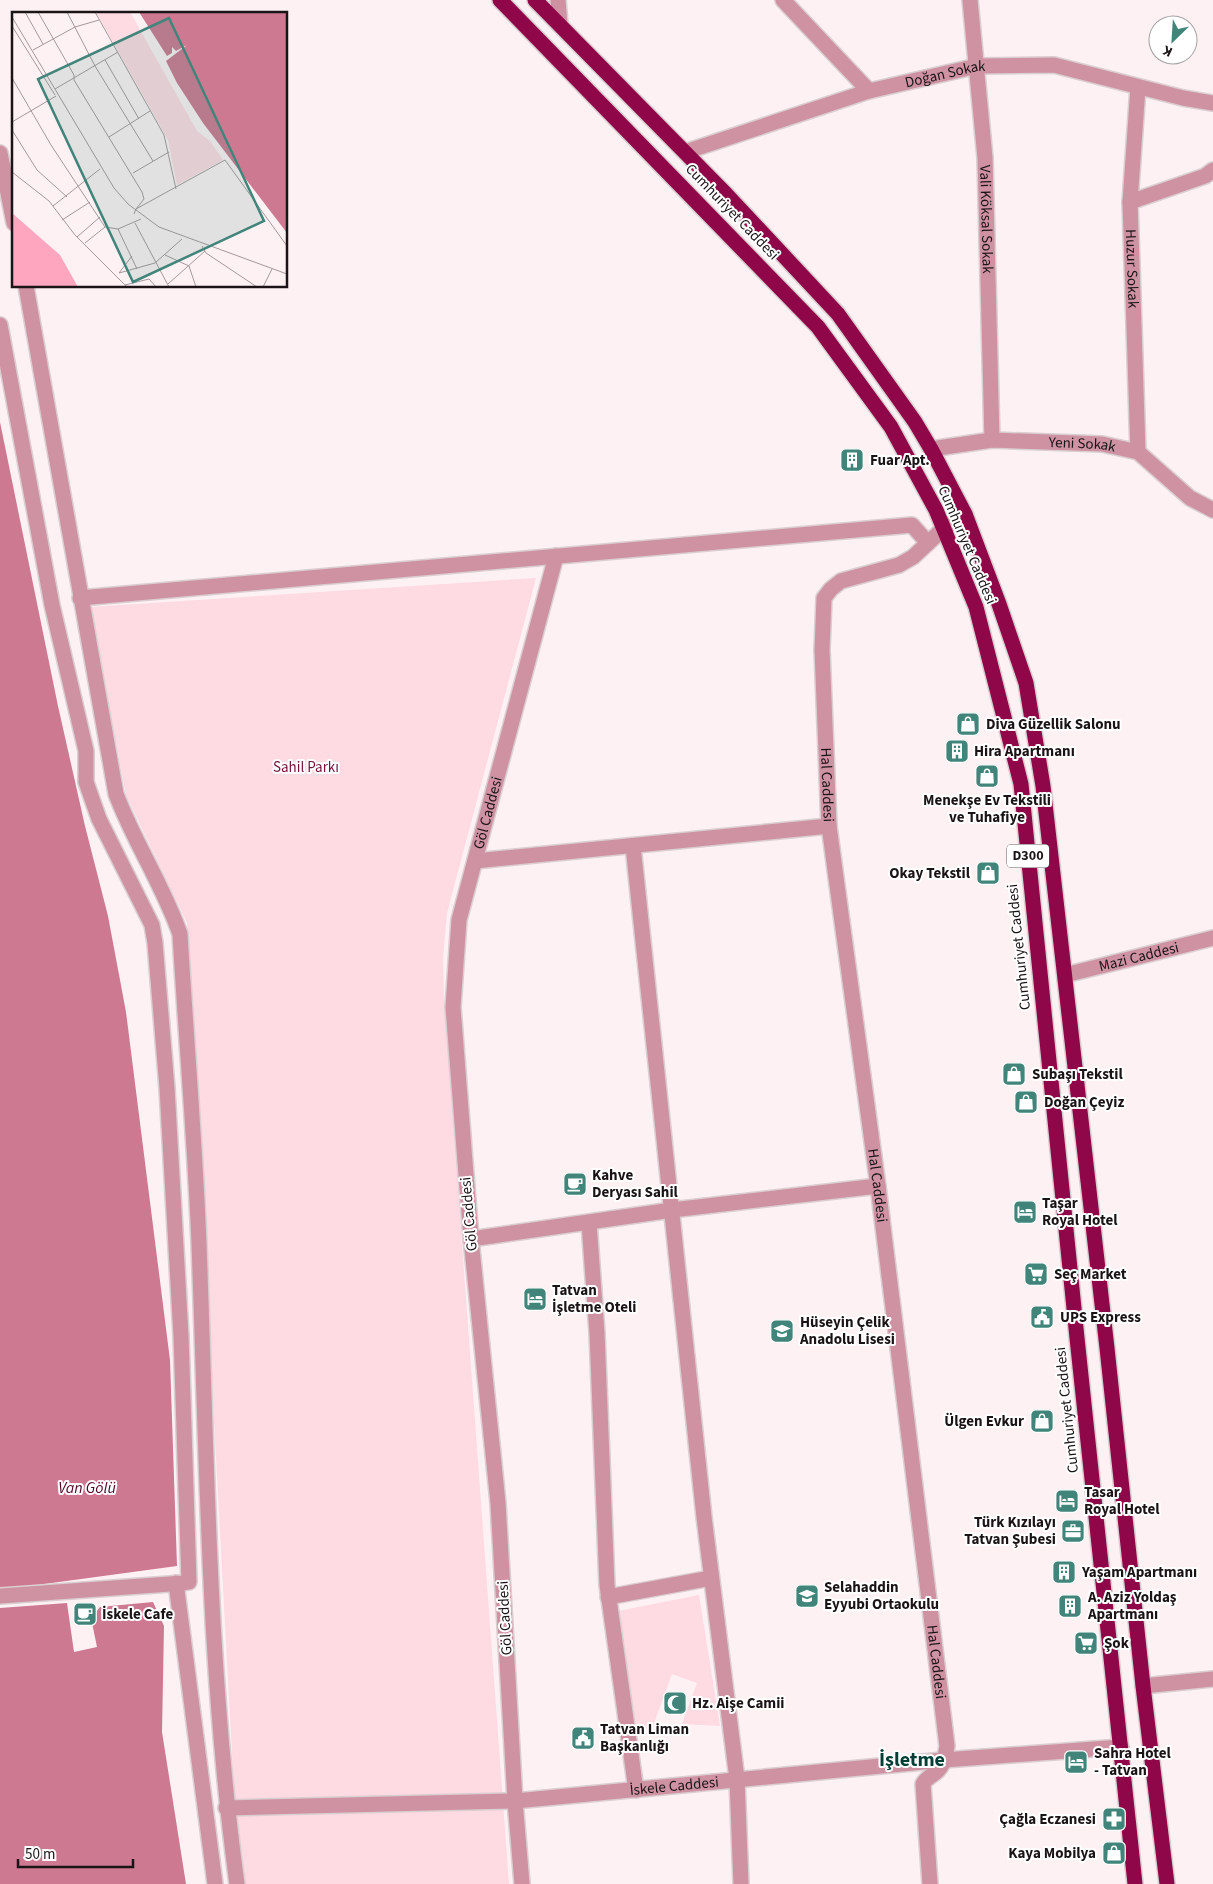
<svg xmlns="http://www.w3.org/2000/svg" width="1213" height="1884" viewBox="0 0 1213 1884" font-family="'Source Sans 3',sans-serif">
<rect width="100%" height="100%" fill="#fef1f4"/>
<path fill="#fedae3" d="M536 578 447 913 443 957 444 999 509 1884H245L234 1790 187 923 126 795 90 607Z
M699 1595 720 1726 682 1724 697 1683 672 1674 653 1726 637 1734 618 1611Z"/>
<path fill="#cd7992" d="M0 422 58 706 85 826 108 916 126 1012 170 1360 177 1566 0 1590Z
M153 1602 164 1626 162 1732 186 1884H0V1608L67 1603 74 1652 97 1647 91 1618 100 1607Z"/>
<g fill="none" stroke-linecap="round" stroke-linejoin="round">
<g stroke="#daced0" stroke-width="18">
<g id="minor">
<path d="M558 0 560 25"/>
<path d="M783 0 869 91"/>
<path id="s1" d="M970 0 985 158 992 440"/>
<path id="s2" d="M1138 87 1130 202 1138 452"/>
<path id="s3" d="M685 152 869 91 977 66 1054 65 1183 98 1213 103"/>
<path d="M0 153 14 223"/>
<path d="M1130 202 1205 176 1213 170"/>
<path d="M26 286 116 794C134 842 163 885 180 934 186 1037 195 1141 199 1244 207 1458 208 1672 237 1884"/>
<path d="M0 325 52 605 86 751V782L99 819 152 925 155 943 167 1088 181 1336 189 1582"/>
<path id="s4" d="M931 449 992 440 1102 444 1138 452 1190 498 1213 510"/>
<path id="s5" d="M928 543 913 557 899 565 841 581 831 589 824 598 822 650 829 826 878 1186 947 1746C945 1757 944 1766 935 1773 930 1777 926 1778 923 1784L930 1884"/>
<path d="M80 598 912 525 928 543 943 529 965 514"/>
<path d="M633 846 704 1517 737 1779 741 1884"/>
<path d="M475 861 829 826"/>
<path id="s6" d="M1065 975 1213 938"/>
<path d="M589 1223 597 1333 607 1585 636 1790"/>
<path d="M471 1239 672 1210 878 1186"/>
<path d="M176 1583 215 1884"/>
<path d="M0 1596 184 1583"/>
<path d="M608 1597 711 1578"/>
<path d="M1143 1686 1213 1679"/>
<path id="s7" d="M226 1808 515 1801 944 1760 1121 1747"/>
<path id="s8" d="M522 1884 515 1801 498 1503 471 1239 453 1007 459 920 556 556"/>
</g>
</g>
<g stroke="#daced0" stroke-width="18">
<path id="highway" d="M500 0 818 327 891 427 936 510 976 607 1021 784 1077 1338 1135 1884
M535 0 726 194 838 314 915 422 931 449 965 514 999 604 1026 683 1043 786 1107 1348 1143 1686 1167 1884"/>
</g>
<use href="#minor" stroke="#ce92a3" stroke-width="15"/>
<use href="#highway" stroke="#900749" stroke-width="15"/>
</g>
<defs>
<g id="building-square" transform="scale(1.25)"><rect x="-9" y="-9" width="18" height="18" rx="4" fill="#41857a" stroke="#fff"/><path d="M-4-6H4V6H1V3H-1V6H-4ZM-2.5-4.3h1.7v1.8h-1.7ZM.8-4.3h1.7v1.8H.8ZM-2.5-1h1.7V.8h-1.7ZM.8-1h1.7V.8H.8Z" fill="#fff"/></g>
<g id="shop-square" transform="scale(1.25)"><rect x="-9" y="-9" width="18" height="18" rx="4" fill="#41857a" stroke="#fff"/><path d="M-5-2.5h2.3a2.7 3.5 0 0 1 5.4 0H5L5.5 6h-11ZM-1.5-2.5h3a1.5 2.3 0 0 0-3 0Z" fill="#fff"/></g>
<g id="cafe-square" transform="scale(1.25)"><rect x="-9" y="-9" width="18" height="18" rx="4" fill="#41857a" stroke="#fff"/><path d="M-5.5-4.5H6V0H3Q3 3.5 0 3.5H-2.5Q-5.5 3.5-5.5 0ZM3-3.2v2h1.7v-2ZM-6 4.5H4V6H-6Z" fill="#fff"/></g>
<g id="hotel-square" transform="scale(1.25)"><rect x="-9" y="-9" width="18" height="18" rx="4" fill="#41857a" stroke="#fff"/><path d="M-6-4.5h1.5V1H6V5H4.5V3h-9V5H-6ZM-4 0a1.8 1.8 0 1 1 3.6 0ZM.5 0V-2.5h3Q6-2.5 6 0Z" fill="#fff"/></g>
<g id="supermarket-square" transform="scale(1.25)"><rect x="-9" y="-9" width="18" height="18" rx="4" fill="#41857a" stroke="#fff"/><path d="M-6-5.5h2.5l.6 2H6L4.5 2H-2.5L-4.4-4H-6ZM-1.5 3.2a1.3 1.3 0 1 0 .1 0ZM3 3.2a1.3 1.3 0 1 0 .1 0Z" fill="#fff"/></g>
<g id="civic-square" transform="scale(1.25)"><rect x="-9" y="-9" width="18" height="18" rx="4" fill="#41857a" stroke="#fff"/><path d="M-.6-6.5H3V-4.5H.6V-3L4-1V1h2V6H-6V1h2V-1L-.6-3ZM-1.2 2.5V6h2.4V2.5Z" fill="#fff"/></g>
<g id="school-square" transform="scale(1.25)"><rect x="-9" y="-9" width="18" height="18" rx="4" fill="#41857a" stroke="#fff"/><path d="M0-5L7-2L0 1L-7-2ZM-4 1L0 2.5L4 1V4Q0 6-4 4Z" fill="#fff"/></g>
<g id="office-square" transform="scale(1.25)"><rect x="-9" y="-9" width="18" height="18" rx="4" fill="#41857a" stroke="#fff"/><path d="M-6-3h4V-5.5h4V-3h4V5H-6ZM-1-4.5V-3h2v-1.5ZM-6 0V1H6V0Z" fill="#fff"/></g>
<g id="mosque-square" transform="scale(1.25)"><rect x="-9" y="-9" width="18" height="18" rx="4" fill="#41857a" stroke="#fff"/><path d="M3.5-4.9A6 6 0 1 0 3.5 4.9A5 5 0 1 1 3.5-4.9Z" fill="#fff"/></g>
<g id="pharmacy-square" transform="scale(1.25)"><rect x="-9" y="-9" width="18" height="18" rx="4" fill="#41857a" stroke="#fff"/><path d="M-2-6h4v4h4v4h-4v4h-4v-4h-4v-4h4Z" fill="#fff"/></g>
</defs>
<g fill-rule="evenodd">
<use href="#building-square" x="852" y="460"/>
<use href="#shop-square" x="968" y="724"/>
<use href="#building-square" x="957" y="751"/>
<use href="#shop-square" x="987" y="776"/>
<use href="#shop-square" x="988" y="873"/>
<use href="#shop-square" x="1014" y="1074"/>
<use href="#shop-square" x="1026" y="1102"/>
<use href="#cafe-square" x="575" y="1184"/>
<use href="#hotel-square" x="1025" y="1212"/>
<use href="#supermarket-square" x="1036" y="1274"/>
<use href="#hotel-square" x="535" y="1299"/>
<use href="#civic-square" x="1042" y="1317"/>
<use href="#school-square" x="782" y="1331"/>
<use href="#shop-square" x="1042" y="1421"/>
<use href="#hotel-square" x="1067" y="1501"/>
<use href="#office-square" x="1073" y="1531"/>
<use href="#building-square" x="1064" y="1572"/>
<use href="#school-square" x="807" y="1596"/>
<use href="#building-square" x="1070" y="1606"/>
<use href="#cafe-square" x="85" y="1614"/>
<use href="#supermarket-square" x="1086" y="1643"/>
<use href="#mosque-square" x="675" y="1703"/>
<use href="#civic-square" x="583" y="1738"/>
<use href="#hotel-square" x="1076" y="1762"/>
<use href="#pharmacy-square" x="1114" y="1819"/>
<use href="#shop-square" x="1114" y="1853"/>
</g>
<g text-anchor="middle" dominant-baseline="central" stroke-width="4" stroke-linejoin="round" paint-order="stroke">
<rect fill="#fff" stroke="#5f5a5c" stroke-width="1" x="1007" y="844.5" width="42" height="23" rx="4"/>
<g font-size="14" font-weight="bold" fill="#1b1416">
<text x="1028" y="856">D300</text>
</g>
<g font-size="15" fill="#1b1416" stroke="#fff">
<text stroke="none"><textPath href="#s3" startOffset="272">Doğan Sokak</textPath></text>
<text transform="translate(732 212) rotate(46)">Cumhuriyet Caddesi</text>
<text stroke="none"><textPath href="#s1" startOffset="220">Vali Köksal Sokak</textPath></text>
<text stroke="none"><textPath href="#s2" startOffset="182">Huzur Sokak</textPath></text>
<text stroke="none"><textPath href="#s4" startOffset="152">Yeni Sokak</textPath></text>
<text transform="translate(967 545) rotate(67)">Cumhuriyet Caddesi</text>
<text stroke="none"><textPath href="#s5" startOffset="308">Hal Caddesi</textPath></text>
<text stroke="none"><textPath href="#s8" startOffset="1078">Göl Caddesi</textPath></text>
<text transform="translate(1019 947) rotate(-96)">Cumhuriyet Caddesi</text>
<text stroke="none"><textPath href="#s6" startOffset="76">Mazi Caddesi</textPath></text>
<text stroke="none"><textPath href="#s5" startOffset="712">Hal Caddesi</textPath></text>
<text transform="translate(469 1214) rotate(-95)">Göl Caddesi</text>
<text transform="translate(1067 1410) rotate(-96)">Cumhuriyet Caddesi</text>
<text transform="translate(505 1618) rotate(-93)">Göl Caddesi</text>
<text stroke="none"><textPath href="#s5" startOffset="1192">Hal Caddesi</textPath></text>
<text stroke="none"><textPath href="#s7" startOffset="449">İskele Caddesi</textPath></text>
</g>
<g font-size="15" font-weight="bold" fill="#1b1416" stroke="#fff" text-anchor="start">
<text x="870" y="460">Fuar Apt.</text>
<text x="986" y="724">Diva Güzellik Salonu</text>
<text x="974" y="751">Hira Apartmanı</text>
<text x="987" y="800" text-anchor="middle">Menekşe Ev Tekstili<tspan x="987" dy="17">ve Tuhafiye</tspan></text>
<text x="970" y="873" text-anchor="end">Okay Tekstil</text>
<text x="1032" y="1074">Subaşı Tekstil</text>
<text x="1044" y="1102">Doğan Çeyiz</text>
<text x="592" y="1175">Kahve<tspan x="592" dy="17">Deryası Sahil</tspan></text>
<text x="1042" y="1203">Taşar<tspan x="1042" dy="17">Royal Hotel</tspan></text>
<text x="1054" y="1274">Seç Market</text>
<text x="552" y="1290">Tatvan<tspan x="552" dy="17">İşletme Oteli</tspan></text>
<text x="1060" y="1317">UPS Express</text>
<text x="800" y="1322">Hüseyin Çelik<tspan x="800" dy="17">Anadolu Lisesi</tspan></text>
<text x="1024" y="1421" text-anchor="end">Ülgen Evkur</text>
<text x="1084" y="1492">Tasar<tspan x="1084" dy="17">Royal Hotel</tspan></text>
<text x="1056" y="1522" text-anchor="end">Türk Kızılayı<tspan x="1056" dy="17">Tatvan Şubesi</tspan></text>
<text x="1082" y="1572">Yaşam Apartmanı</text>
<text x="824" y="1587">Selahaddin<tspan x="824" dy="17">Eyyubi Ortaokulu</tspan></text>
<text x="1088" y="1597">A. Aziz Yoldaş<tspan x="1088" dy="17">Apartmanı</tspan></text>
<text x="102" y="1614">İskele Cafe</text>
<text x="1104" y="1643">Şok</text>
<text x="692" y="1703">Hz. Aişe Camii</text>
<text x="600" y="1729">Tatvan Liman<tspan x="600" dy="17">Başkanlığı</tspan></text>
<text x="1094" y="1753">Sahra Hotel<tspan x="1094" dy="17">- Tatvan</tspan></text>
<text x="1096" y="1819" text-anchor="end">Çağla Eczanesi</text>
<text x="1096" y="1853" text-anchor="end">Kaya Mobilya</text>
</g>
<g font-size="15" fill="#75103c" stroke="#fff">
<text x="306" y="767">Sahil Parkı</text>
</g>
<g font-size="16" font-style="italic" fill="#520528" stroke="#fff">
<text x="87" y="1488">Van Gölü</text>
</g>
<g font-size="20" font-weight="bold" fill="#003e36" stroke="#fff">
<text x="912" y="1760">İşletme</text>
</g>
</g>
<g transform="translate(12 12)">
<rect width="275" height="275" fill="#fef1f4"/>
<path d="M84 0H118L185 119 198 129 211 148 165 173 156 128Z" fill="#fedae3"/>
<path d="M0 201 48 243 66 275H0Z" fill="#fea6c0"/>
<path d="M127 0H275V221L191 111 165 71 154 49 175 33 164 39 160 35V41L155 44Z" fill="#cd7992"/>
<path fill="none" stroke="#a3999b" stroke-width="1" d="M13 0 31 32M26 0 62 63V68L130 180 132 187 124 197M55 0 83 54 141 149M83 0 152 123 164 177M0 5 102 176 116 192 147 215 275 262M0 14 43 83M21 38 63 15 87 8M93 48 127 107M0 66 39 133 93 215M43 77 106 40M0 110 44 84M0 118 25 158 55 185M97 125 138 99M0 160 37 189 63 223 115 275M121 161 157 140M41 194 88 157M122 202 124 197 213 148 275 234M50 208 78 190M123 211 157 275M106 217 125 257M65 225 88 205M73 231 93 215 106 217 129 207M190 234 194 241 245 275M153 243 177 254 184 275M107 261 143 251 170 227M107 261 120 244M156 272 193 239M113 273 137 267 144 275M251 275 260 257"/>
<path fill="#41857a" fill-opacity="0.15" stroke="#41857a" stroke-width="2.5" d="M157 6 252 209 121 270 26 67Z"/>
<rect width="275" height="275" fill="none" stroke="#1b1416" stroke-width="2.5"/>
</g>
<g transform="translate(1173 40) rotate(205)"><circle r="24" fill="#ffffff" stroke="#a4a1a2"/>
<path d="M0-4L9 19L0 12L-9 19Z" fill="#41857a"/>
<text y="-8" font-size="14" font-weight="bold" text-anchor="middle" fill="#1b1416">K</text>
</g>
<path d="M18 1859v8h115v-8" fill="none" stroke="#1b1416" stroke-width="2.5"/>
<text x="25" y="1859" font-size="15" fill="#1b1416" stroke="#ffffff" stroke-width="4" paint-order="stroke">50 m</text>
</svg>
